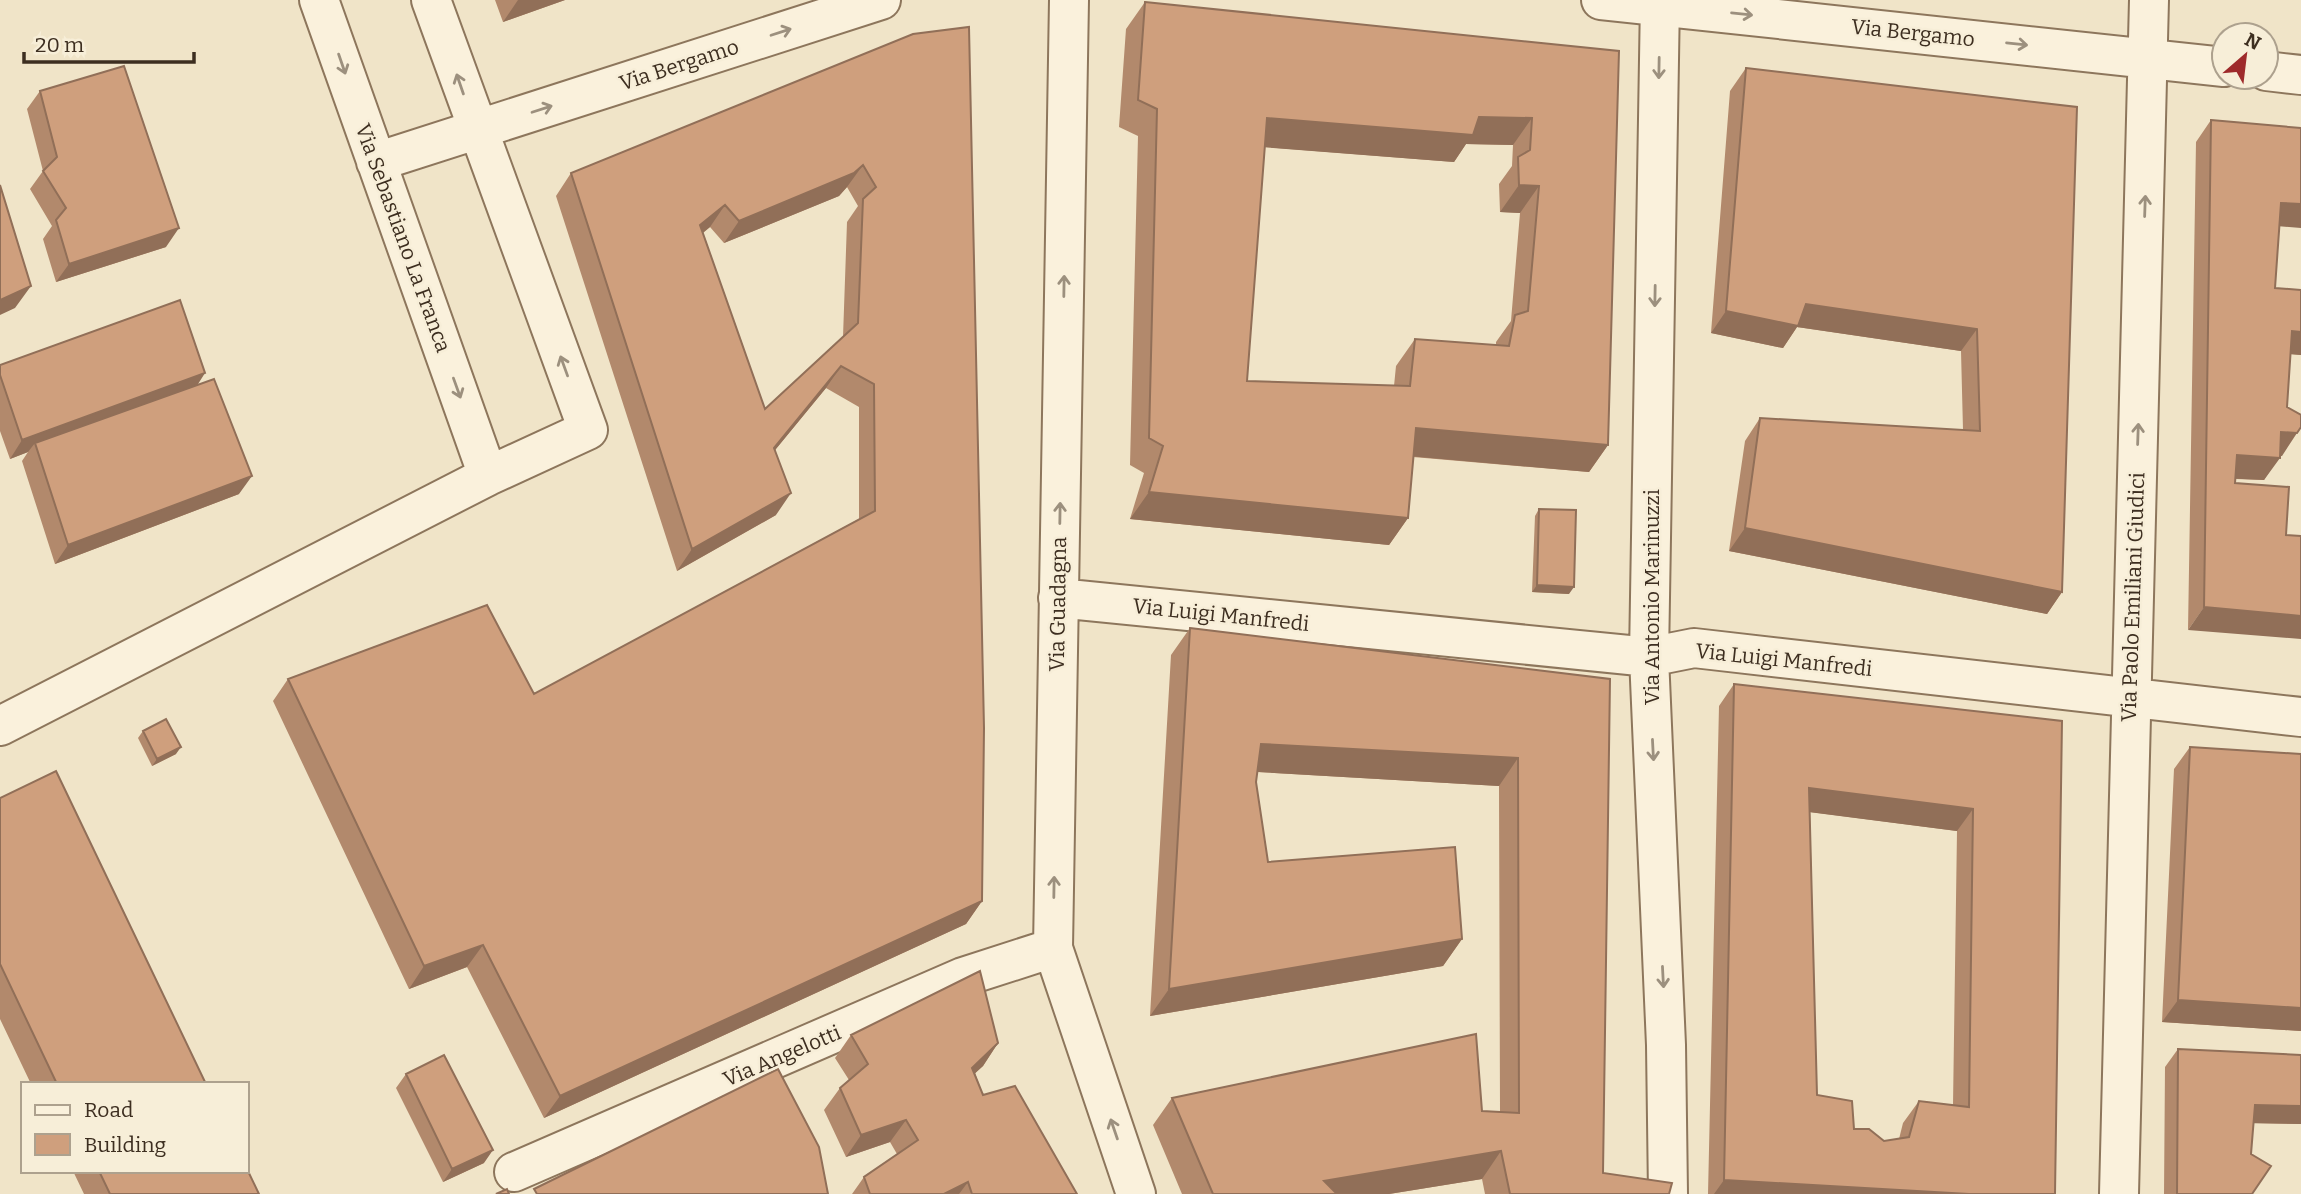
<svg xmlns="http://www.w3.org/2000/svg" width="2301" height="1194" viewBox="0 0 2301 1194" font-family="Bitter,serif">
<rect width="100%" height="100%" fill="#f0e4c8"/>
<g fill="none" stroke-linecap="round" stroke-linejoin="round">
<g stroke="#8d765c" stroke-width="42">
<path id="minor" d="M319 0 488 476
M1069 0 1053 948 1136 1194
M1601 0 2224 67
M1660 0 1649 657 1666 1045 1668 1194
M2266 71 2301 75
M376 162 881 0
M1058 598 1649 657 1694 648 2301 717
M0 726 488 476 588 430 431 0
M514 1172 963 977 1053 948
M2119 1194 2149 0"/>
</g>
<use href="#minor" stroke="#faf1dc" stroke-width="38"/>
</g>
<path fill="#b2896c" fill-rule="evenodd" d="M495 0H565L503 22Z
M1145 2 1619 51 1608 445 1589 472 1413 457 1408 518 1389 545 1130 519 1144 473 1130 465 1138 136 1119 127 1126 29ZM1466 144 1513 145 1512 166 1499 184 1500 212 1520 213 1511 321 1496 342V345L1415 339 1396 366 1394 386 1247 381 1265 147 1454 162Z
M913 34 982 901 966 924 544 1118 467 967 409 989 273 701 288 679 534 694 859 519V407L826 388 775 450 776 515 677 571 556 196 571 173ZM847 187 858 206 847 222 843 337 765 409 703 233 710 227 724 243 839 196Z
M1746 68 2077 107 2062 592 2047 614 1729 551 1745 441 1760 418 1963 430 1961 351 1797 327 1783 348 1711 333 1730 91Z
M40 91 166 247 56 282 43 239 52 226 30 189 43 171 27 109Z
M2211 120 2279 226 2275 288 2301 290V355L2290 354 2282 456 2280 455 2264 480 2236 479 2235 483 2289 487 2188 630 2196 142Z
M0 365 198 384 239 494 55 564 22 461 28 452 10 459 0 431Z
M1539 509 1569 594 1532 592 1535 516Z
M1190 628 1610 679 1603 1173 1669 1194H1485L1482 1179 1389 1194H1182L1153 1125 1172 1098 1500 1112 1499 786 1257 772 1256 782 1268 862 1462 939 1443 966 1150 1016 1171 655Z
M1734 684 2062 721 2055 1194H1708L1719 706ZM1810 812 1957 831 1953 1105 1919 1101 1903 1123 1899 1139 1884 1141 1854 1129 1817 1095Z
M143 731 176 754 152 766 138 738Z
M2190 747 2301 1031 2162 1022 2174 769Z
M0 798 206 1084H31L0 1019Z
M851 1035 998 1043 983 1066 975 1073 983 1095 1077 1194H852L864 1177 897 1154 890 1142 846 1157 824 1110 840 1088 849 1080 835 1058Z
M2178 1049 2301 1055V1124L2253 1123 2251 1154 2252 1194H2164L2165 1067Z
M406 1074 484 1163 443 1182 396 1088Z
M73 1171H247L259 1194H84Z"/>
<path fill="#916f58" d="M518 0H565L503 22Z
M1479 117 1532 118 1513 145 1466 144 1454 162 1248 146 1267 118Z
M863 165 847 187 839 196 724 243 739 221Z
M1519 185 1539 186 1520 213 1500 212Z
M2281 203 2301 204V228L2265 225Z
M725 205 710 227 685 247 700 225Z
M179 228 166 247 56 282 69 264Z
M31 286 15 308 0 315V300Z
M1806 304 1977 329 1961 351 1797 327 1783 348 1711 333 1726 311Z
M2292 331 2301 332V355L2276 353Z
M841 366 826 388 758 471 774 448Z
M205 373 193 392 35 443 28 452 10 459 22 440Z
M1416 428 1608 445 1589 472 1397 455Z
M2281 432 2297 433 2282 456 2266 454Z
M2237 455 2280 458 2264 480 2221 478Z
M252 476 239 494 55 564 68 545Z
M1149 492 1408 518 1389 545 1130 519Z
M791 493 776 515 677 571 692 549Z
M1745 528 2062 592 2047 614 1729 551Z
M1537 585 1574 587 1569 594 1532 592Z
M2204 607 2301 616V639L2188 630Z
M1261 744 1518 758 1499 786 1242 771Z
M181 747 176 754 152 766 157 759Z
M1809 788 1973 809 1957 831 1793 810Z
M982 901 966 924 544 1118 560 1096Z
M1462 939 1443 966 1150 1016 1169 989Z
M483 945 467 967 409 989 424 966Z
M2178 1000 2301 1008V1031L2162 1022Z
M998 1043 983 1066 957 1090 972 1068Z
M2255 1105 2301 1106V1124L2242 1123Z
M906 1120 890 1142 846 1157 861 1135Z
M493 1150 484 1163 443 1182 452 1169Z
M1501 1151 1482 1179 1389 1194H1314L1324 1181Z
M1724 1180 1969 1194H1714Z
M968 1182 959 1194H944Z"/>
<path fill="#cf9f7d" stroke="#916f58" stroke-width="2" fill-rule="evenodd" d="M1145 2 1619 51 1608 445 1416 428 1408 518 1149 492 1163 446 1149 438 1157 109 1138 100ZM1479 117 1532 118 1530 150 1518 157 1519 185 1539 186 1528 311 1515 315 1509 346 1415 339 1410 386 1247 381 1267 118 1473 135Z
M969 27 984 728 982 901 560 1096 483 945 424 966 288 679 487 605 534 694 875 511 874 384 841 366 774 448 791 493 692 549 571 173 913 34ZM863 165 876 187 863 199 858 323 765 409 700 225 725 205 739 221 854 173Z
M124 66 179 228 69 264 56 220 66 208 43 171 57 157 40 91Z
M1746 68 2077 107 2062 592 1745 528 1760 418 1980 431 1977 329 1806 304 1798 326 1726 311Z
M2211 120 2301 128V204L2281 203 2275 288 2301 290V332L2292 331 2287 407 2301 415V427L2297 433 2281 432 2280 458 2237 455 2235 483 2289 487 2286 535 2301 536V616L2204 607Z
M0 185 31 286 0 300Z
M180 300 205 373 22 440 0 375V365Z
M214 379 252 476 68 545 35 443Z
M1539 509 1576 510 1574 587 1537 585Z
M1190 628 1610 679 1603 1173 1672 1183 1669 1194H1510L1501 1151 1324 1181 1337 1194H1213L1172 1098 1476 1034 1482 1111 1519 1113 1518 758 1261 744 1256 782 1268 862 1455 847 1462 939 1169 989Z
M1734 684 2062 721 2055 1194H1969L1724 1180ZM1809 788 1973 809 1969 1107 1919 1101 1909 1137 1884 1141 1869 1129H1854L1852 1101 1817 1095Z
M166 719 181 747 157 759 143 731Z
M2190 747 2301 754V1008L2178 1000Z
M56 771 206 1084H57L0 964V798Z
M980 971 998 1043 972 1068 983 1095 1015 1086 1077 1194H972L968 1182 944 1194H870L864 1177 918 1140 906 1120 861 1135 840 1088 868 1064 851 1035Z
M2178 1049 2301 1055V1106L2255 1105 2251 1154 2271 1166 2252 1194H2177Z
M444 1055 493 1150 452 1169 406 1074Z
M778 1069 819 1147 828 1194H537L534 1189Z
M247 1169 259 1194H110L99 1171H247Z
M507 1189 509 1194H496Z"/>
<defs><path id="oneway-shaft" d="M-6 0H5M1.5-3L5.5 0L1.5 3" fill="none" stroke-width="1.6" stroke-linecap="round" stroke-linejoin="round" transform="scale(1.75)"/></defs>
<g stroke="#9c907e">
<use href="#oneway-shaft" transform="translate(1742 14) rotate(6)"/>
<use href="#oneway-shaft" transform="translate(781 32) rotate(-18)"/>
<use href="#oneway-shaft" transform="translate(2017 44) rotate(6)"/>
<use href="#oneway-shaft" transform="translate(342 64) rotate(71)"/>
<use href="#oneway-shaft" transform="translate(1659 68) rotate(91)"/>
<use href="#oneway-shaft" transform="translate(460 84) rotate(-109)"/>
<use href="#oneway-shaft" transform="translate(542 109) rotate(-18)"/>
<use href="#oneway-shaft" transform="translate(2145 206) rotate(-88)"/>
<use href="#oneway-shaft" transform="translate(1064 286) rotate(-89)"/>
<use href="#oneway-shaft" transform="translate(1655 296) rotate(91)"/>
<use href="#oneway-shaft" transform="translate(564 366) rotate(-110)"/>
<use href="#oneway-shaft" transform="translate(457 388) rotate(70)"/>
<use href="#oneway-shaft" transform="translate(2138 434) rotate(-88)"/>
<use href="#oneway-shaft" transform="translate(1060 513) rotate(-89)"/>
<use href="#oneway-shaft" transform="translate(1653 750) rotate(87)"/>
<use href="#oneway-shaft" transform="translate(1054 887) rotate(-89)"/>
<use href="#oneway-shaft" transform="translate(1663 977) rotate(87)"/>
<use href="#oneway-shaft" transform="translate(1114 1129) rotate(-109)"/>
</g>
<g text-anchor="middle" dominant-baseline="central" stroke-width="5" stroke-linejoin="round" paint-order="stroke">
<g font-size="21" fill="#3d2e20" stroke="#f7eed8">
<text transform="translate(1913 33) rotate(6)">Via Bergamo</text>
<text transform="translate(679 65) rotate(-18)">Via Bergamo</text>
<text transform="translate(403 238) rotate(70)">Via Sebastiano La Franca</text>
<text transform="translate(1652 597) rotate(-90)">Via Antonio Marinuzzi</text>
<text transform="translate(2133 597) rotate(-88)">Via Paolo Emiliani Giudici</text>
<text transform="translate(1058 604) rotate(-89)">Via Guadagna</text>
<text transform="translate(1221 615) rotate(6)">Via Luigi Manfredi</text>
<text transform="translate(1784 660) rotate(6)">Via Luigi Manfredi</text>
<text transform="translate(782 1056) rotate(-23)">Via Angelotti</text>
</g>
</g>
<rect x="21" y="1082" width="228" height="91" fill="#f7eed8" stroke="#ada18e" stroke-width="2"/>
<rect x="35" y="1105" width="35" height="10" fill="#faf1dc" stroke="#ada18e" stroke-width="2"/>
<text x="84" y="1117" font-size="21" fill="#3d2e20">Road</text>
<rect x="35" y="1134" width="35" height="21" fill="#cf9f7d" stroke="#ada18e" stroke-width="2"/>
<text x="84" y="1152" font-size="21" fill="#3d2e20">Building</text>
<g transform="translate(2245 56) rotate(28)"><circle r="33" fill="#f7eed8" stroke="#ada18e" stroke-width="2"/>
<path d="M0-5L12 26L0 18L-12 26Z" fill="#9e2a2b"/>
<text y="-10" font-size="19" font-weight="bold" text-anchor="middle" fill="#3d2e20">N</text>
</g>
<path d="M24 52v10h170v-10" fill="none" stroke="#3d2e20" stroke-width="3.5"/>
<text x="35" y="52" font-size="21" fill="#3d2e20" stroke="#f7eed8" stroke-width="5" paint-order="stroke">20 m</text>
</svg>
